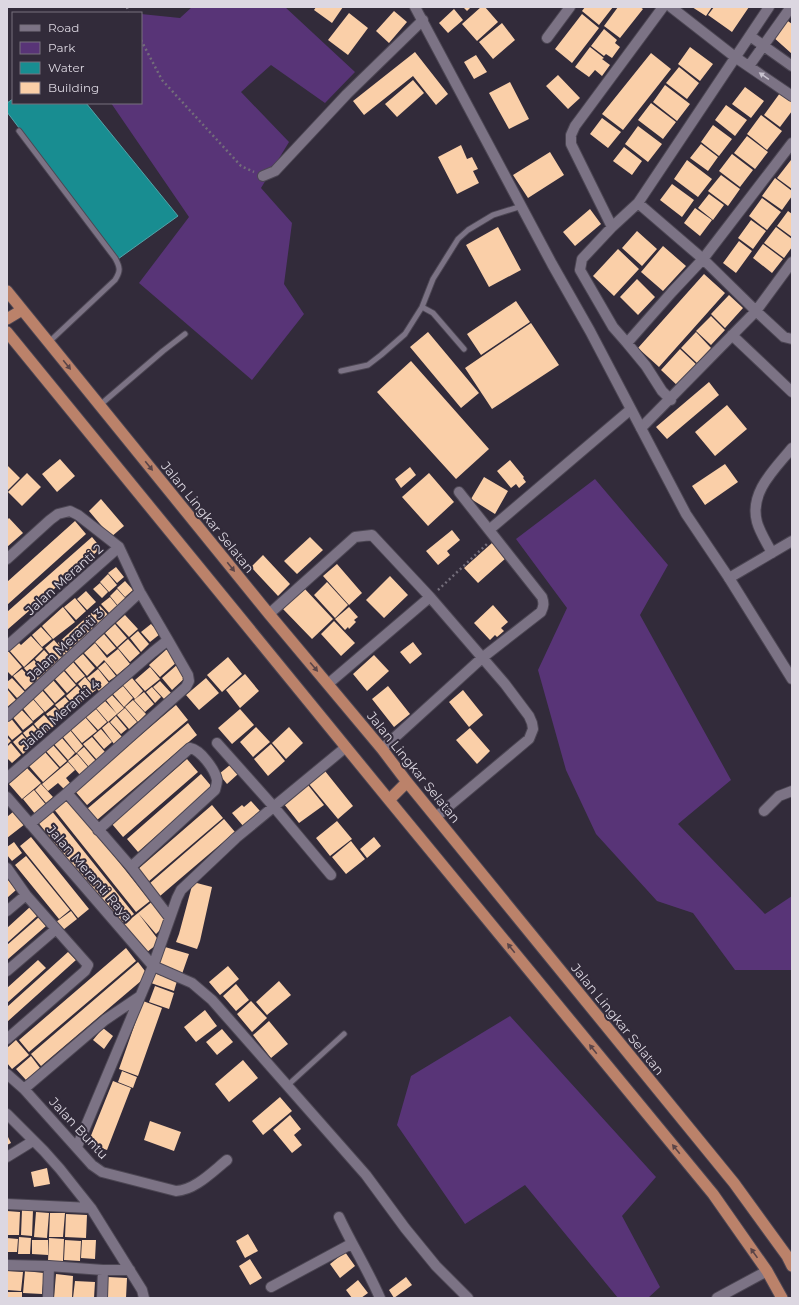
<svg xmlns="http://www.w3.org/2000/svg" width="799" height="1305" viewBox="0 0 799 1305" font-family="Montserrat,sans-serif">
<rect width="100%" height="100%" fill="#322b3a"/>
<path fill="#583477" d="M192 7H285L355 72 325 103 271 65 241 92 289 142 261 188 292 223 284 284 304 314 252 380 139 283 189 217 111 103H141V14L180 18Z
M595 479 668 565 640 615 731 780 678 824 765 914 792 896V970H735L693 913 657 901 596 834 566 770 538 670 567 608 516 539Z
M510 1016 656 1177 622 1216 660 1287 648 1298H618L525 1185 465 1224 397 1125 411 1076Z"/>
<path fill="#188d91" stroke="#53a3a9" d="M13 99V103H86L178 216 118 259 7 112V103Z"/>
<path fill="#facfa8" d="M316 7H343L332 23 314 10Z
M463 7H471L467 11Z
M481 7H485L498 22 477 41 462 24Z
M585 7H613L599 25 582 11Z
M618 7H640L643 9 620 38 604 26Z
M692 7H712L706 16Z
M714 7H749L732 32 708 15Z
M454 9 463 20 448 33 439 23Z
M394 11 407 22 389 43 376 31Z
M349 13 368 28 348 55 328 40Z
M582 14 599 28 572 63 555 49Z
M785 19 792 24V54L772 36Z
M502 23 515 40 493 59 479 42Z
M604 29 617 40 615 43 620 47 612 58 606 54 604 56 591 46Z
M590 47 604 58 602 59 610 65 602 76 595 70 589 77 575 67Z
M690 47 713 64 700 81 678 64Z
M415 52 448 94 436 105 413 76 364 115 353 101Z
M651 53 671 69 623 130 602 114Z
M476 55 487 72 474 79 464 62Z
M679 67 699 83 687 99 666 83Z
M558 75 580 98 568 109 546 86Z
M413 80 424 93 397 117 385 104Z
M510 82 529 119 509 129 489 93Z
M665 85 690 104 677 121 653 102Z
M745 87 764 101 751 118 732 104Z
M780 93 792 102V111L780 127 764 115Z
M651 103 676 122 663 139 638 120Z
M726 105 747 120 735 136 715 120Z
M761 115 782 131 767 150 747 134Z
M602 118 621 132 608 148 590 134Z
M713 125 732 139 719 156 701 142Z
M638 126 662 144 648 162 625 144Z
M747 136 768 152 755 169 734 153Z
M701 144 718 157 708 171 690 158Z
M461 145 467 159 472 157 478 169 473 171 479 183 457 194 438 157Z
M624 147 642 161 632 175 613 161Z
M550 152 564 175 528 198 513 175Z
M732 154 753 170 740 187 719 171Z
M687 160 712 179 698 197 674 179Z
M791 160 792 161V189L777 178Z
M721 175 740 189 728 206 708 191Z
M775 178 792 191V196L782 210 762 196Z
M672 184 694 200 682 217 660 200Z
M709 194 724 205 713 220 698 208Z
M762 198 781 212 767 230 749 216Z
M695 208 712 220 700 236 684 223Z
M590 209 601 224 575 246 563 232Z
M788 211 792 214V237L777 226Z
M751 220 766 231 753 249 738 238Z
M498 227 521 270 489 287 466 245Z
M776 227 792 239V247L784 258 764 243Z
M637 231 657 249 642 266 622 248Z
M739 241 752 251 736 273 723 263Z
M763 244 783 259 772 273 753 258Z
M663 246 686 266 663 291 641 272Z
M618 249 639 269 614 296 593 276Z
M704 274 725 293 659 367 638 348Z
M637 279 655 297 638 315 620 297Z
M729 295 743 308 725 328 711 314Z
M516 301 530 322 481 355 467 334Z
M711 316 725 330 711 345 696 331Z
M531 323 559 365 492 409 465 368Z
M428 332 479 393 461 408 410 347Z
M696 332 711 348 697 363 681 348Z
M680 349 699 367 680 388 661 370Z
M411 361 489 449 456 479 377 392Z
M709 382 719 395 667 439 656 427Z
M727 405 747 429 715 456 695 432Z
M60 459 75 476 57 492 42 474Z
M510 460 524 477 523 478 526 482 519 488 516 484 511 488 497 471Z
M725 464 738 482 705 505 692 486Z
M7 465 20 478 7 491Z
M410 467 416 475 401 488 395 479Z
M27 473 41 487 22 506 8 492Z
M429 473 454 502 428 526 402 497Z
M484 477 508 491 495 514 471 499Z
M101 499 124 526 111 537 89 511Z
M9 518 23 533 7 547V520Z
M75 521 86 534 7 605V582Z
M452 530 460 540 447 551 450 555 438 565 426 551Z
M92 537 101 548 7 630V612Z
M310 537 323 550 297 574 284 561Z
M492 543 506 558 478 583 464 568Z
M263 555 290 584 278 596 251 567Z
M337 564 362 593 349 605 323 576Z
M116 567 124 577 117 583 108 573Z
M108 574 117 585 109 592 100 582Z
M390 576 408 595 384 618 366 600Z
M125 581 133 590 125 597 117 588Z
M327 582 348 605 335 618 314 595Z
M100 583 108 592 102 598 93 589Z
M304 588 333 619 312 639 283 609Z
M117 589 127 600 119 607 110 596Z
M86 591 96 602 87 610 77 599Z
M110 597 119 608 111 615 101 604Z
M75 598 86 611 76 620 64 607Z
M493 605 508 622 501 628 504 631 497 637 495 635 490 640 474 623Z
M100 606 109 616 97 626 88 616Z
M63 607 75 622 53 639 42 626Z
M349 607 358 617 354 620 356 622 349 629 348 627 345 630 335 619Z
M125 615 138 629 129 637 116 623Z
M88 616 97 627 88 636 78 625Z
M334 621 355 643 341 656 321 634Z
M115 624 127 638 117 647 105 633Z
M151 624 160 634 150 642 141 632Z
M78 625 87 636 78 645 74 641 78 646 68 655 58 643Z
M41 627 52 639 42 647 32 635Z
M138 631 149 644 141 652 130 638Z
M104 634 116 648 107 655 95 642Z
M31 636 43 649 24 667 9 650 18 642 21 645Z
M128 639 140 653 130 662 118 648Z
M54 640 67 655 58 664 45 648Z
M413 642 422 654 410 664 400 652Z
M95 643 107 658 118 649 130 664 117 675 104 660 97 667 84 653Z
M167 649 178 661 160 677 149 665Z
M44 650 57 664 47 673 35 659Z
M8 651 22 667 12 676 7 671V653Z
M83 654 95 668 87 676 74 661Z
M374 655 389 671 367 691 353 674Z
M228 657 242 674 222 692 207 675Z
M34 660 46 674 36 682 24 668Z
M73 662 85 676 76 683 64 669Z
M105 662 116 676 109 681 98 668Z
M178 664 187 676 172 690 162 678Z
M150 667 160 679 145 691 135 680Z
M22 669 34 682 25 690 13 676Z
M98 669 109 683 99 691 87 678Z
M63 670 76 685 67 693 54 678Z
M245 674 259 691 240 708 226 690Z
M85 677 96 690 88 696 78 684Z
M12 678 25 692 17 698 7 687V682Z
M132 678 143 691 135 699 123 685Z
M206 678 219 693 199 710 186 695Z
M53 680 65 694 55 703 43 689Z
M160 681 172 694 165 700 153 687Z
M77 686 87 697 76 707 66 696Z
M123 686 133 698 124 707 113 694Z
M388 686 410 714 394 727 372 699Z
M152 687 161 697 155 703 146 692Z
M7 689 16 700 7 707Z
M41 689 54 704 45 712 32 697Z
M463 690 483 715 469 727 449 702Z
M144 692 154 704 145 712 134 700Z
M112 695 124 708 117 714 106 700Z
M31 697 44 712 33 721 21 706Z
M65 697 74 708 65 716 55 705Z
M133 700 146 714 138 722 125 707Z
M105 701 117 714 108 722 96 708Z
M176 705 188 720 87 805 75 791Z
M19 707 33 722 23 730 11 715Z
M55 707 64 717 55 725 46 714Z
M125 708 137 722 129 729 117 715Z
M96 709 107 722 98 730 86 717Z
M240 709 254 725 232 744 218 728Z
M44 715 54 726 43 735 34 724Z
M9 716 22 732 12 740 7 734V718Z
M116 716 127 729 121 734 110 722Z
M85 717 97 731 82 743 71 730Z
M109 722 122 737 114 744 102 728Z
M188 723 197 735 97 820 87 809Z
M33 725 42 736 33 745 23 733Z
M256 727 270 742 253 757 240 742Z
M289 727 303 743 286 759 272 743Z
M470 728 490 751 477 764 456 740Z
M101 729 112 742 104 749 93 736Z
M70 730 83 746 76 753 63 737Z
M22 734 32 746 23 754 13 742Z
M7 737 11 741 7 745Z
M92 737 105 752 97 760 83 744Z
M62 738 75 753 68 760 54 744Z
M11 743 21 755 12 763 7 758V747Z
M271 744 285 761 268 776 254 759Z
M53 745 67 761 60 767 46 751Z
M84 747 96 761 89 767 77 753Z
M45 752 59 768 43 782 29 766Z
M77 754 88 767 80 775 68 761Z
M187 759 198 772 123 837 112 824Z
M68 762 75 770 66 778 70 783 64 789 58 783 48 791 42 784Z
M230 765 238 774 227 784 219 774Z
M27 768 41 783 22 799 9 784Z
M325 771 353 806 338 819 309 784Z
M201 774 212 787 138 852 127 839Z
M41 784 53 797 46 803 35 790Z
M308 785 324 805 299 823 284 804Z
M34 790 47 806 36 815 23 799Z
M67 797 150 901 136 912 53 808Z
M251 801 260 811 244 827 232 813 242 805 244 807Z
M212 805 223 818 148 882 137 870Z
M51 810 134 914 120 925 37 821Z
M14 811 25 824 7 838V817Z
M224 819 235 832 160 896 149 884Z
M337 821 352 839 330 856 316 838Z
M31 837 89 909 78 918 20 846Z
M374 837 381 846 367 858 360 849Z
M351 841 365 859 346 874 332 857Z
M14 842 22 853 12 861 7 855V847Z
M26 856 70 910 59 919 15 865Z
M8 880 16 890 7 898V881Z
M193 882 212 887 200 941 197 949 176 942 179 934Z
M154 900 169 921 156 934 138 913Z
M30 907 37 916 7 943V928Z
M71 911 77 919 63 930 56 922Z
M138 913 160 942 147 952 142 945 139 947 122 926Z
M39 917 46 926 7 960V945Z
M165 947 189 954 182 974 158 966Z
M126 948 136 961 29 1052 19 1040Z
M68 952 76 960 7 1022V1007Z
M38 960 46 968 7 1003V988Z
M138 962 148 975 41 1066 31 1054Z
M228 966 239 979 220 995 209 982Z
M154 973 177 981 174 991 151 983Z
M279 981 291 995 267 1015 256 1002Z
M236 984 249 1000 236 1011 223 996Z
M155 986 174 993 169 1009 149 1002Z
M143 1001 162 1008 138 1076 119 1069Z
M251 1001 267 1018 252 1032 237 1014Z
M205 1010 217 1026 196 1042 184 1027Z
M269 1021 288 1044 271 1058 253 1035Z
M103 1028 113 1036 104 1049 93 1040Z
M222 1029 233 1042 217 1055 206 1042Z
M16 1040 29 1055 12 1069 7 1063V1048Z
M31 1056 40 1068 26 1080 16 1069Z
M243 1060 258 1078 229 1102 215 1084Z
M122 1071 137 1077 133 1088 118 1082Z
M113 1081 131 1088 107 1150 88 1143Z
M280 1097 292 1111 263 1135 252 1121Z
M290 1115 301 1129 294 1135 302 1145 292 1153 273 1130Z
M150 1121 181 1132 174 1151 144 1140Z
M7 1135 11 1143 7 1145Z
M47 1168 50 1184 34 1187 31 1172Z
M22 1210H33L32 1236 21 1235Z
M7 1211 20 1212 19 1235H7Z
M36 1212 49 1213 47 1238 34 1237Z
M50 1213H65L63 1237H49Z
M66 1214 87 1215 86 1238 65 1237Z
M248 1234 258 1251 245 1258 236 1241Z
M19 1237 31 1238 30 1254H18Z
M7 1238 18 1239 17 1252H7Z
M49 1238 64 1239 63 1261H48Z
M32 1240H48V1255L32 1254Z
M65 1240 81 1241 80 1261 64 1260Z
M82 1240H96L95 1259 81 1258Z
M345 1252 355 1266 340 1278 330 1264Z
M250 1259 262 1278 250 1285 239 1266Z
M7 1271 23 1272 21 1291 7 1290Z
M25 1271 44 1273 42 1294 23 1293Z
M56 1274 73 1276 72 1298H54Z
M108 1277 127 1278 126 1298H107Z
M406 1277 412 1285 394 1298 389 1290Z
M358 1280 368 1293 361 1298H352L346 1290Z
M75 1281 95 1282 94 1298H73Z
M7 1292H22V1298H7Z"/>
<g fill="none" stroke-linecap="round" stroke-linejoin="round">
<g stroke="#4c4653" stroke-width="7">
<path id="service" d="M19 131 115 258C120 267 121 271 115 280L49 342
M422 307 433 313 464 349
M341 371 368 365 381 355 405 334 422 307 433 279 458 239 468 230 493 215 522 206
M100 405 163 351 185 334
M288 1085 344 1034"/>
</g>
<g stroke="#4c4653" stroke-width="12">
<path id="minor" d="M671 7 735 57 792 96
M769 7 638 203 612 227 582 259 580 270 613 327 627 343 672 292 703 259 792 143
M750 36 792 66
M547 38 570 7
M749 66 791 7
M263 176 275 171 347 94 423 20
M638 203 703 259 756 311 784 337 792 339
M612 227 571 144V135L575 126 663 7
M732 335 792 392
M627 343 646 366 662 391 671 400
M641 428 756 311 792 262
M489 530 630 410
M772 553C767 543 760 533 757 522 749 492 775 469 792 448
M7 559 50 520 58 514 70 511 78 515 119 547 140 592 168 640
M729 578 792 541
M269 614 355 537 372 535 430 597 505 684 529 716 532 723 533 729 529 739 436 817
M7 646 119 547
M328 684 430 597
M7 716 140 592
M217 743 274 807 331 875
M382 749 482 658 541 612C544 606 544 603 542 597L459 492
M7 778 153 652 168 640 188 675 189 681 186 687 67 793 30 824
M67 793 131 867 170 918
M7 797 153 966 192 983 212 1000 366 1175 405 1228 436 1266 468 1298
M764 811 779 796 792 791
M98 830 190 748C201 750 215 770 217 780 217 784 216 786 215 790L131 867
M7 868 26 895 88 965 85 971 7 1039
M7 911 26 895
M7 971 56 929
M7 1074 24 1089 92 1165 102 1172 176 1191C195 1190 212 1172 227 1160
M24 1089 105 1020 139 997
M7 1114 44 1151 60 1169 79 1193 91 1208 142 1290 144 1298
M77 1147 153 966 177 898 181 890 236 838 346 747
M7 1157 33 1141
M7 1204 91 1208
M339 1217C352 1245 368 1270 380 1298
M7 1265 49 1266 103 1270 102 1298
M103 1270H130
M271 1287 351 1244
M48 1298 49 1266
M717 1298 767 1271"/>
</g>
<g stroke="#4c4653" stroke-width="12">
<path id="tertiary" d="M415 7 552 264 590 331 686 514 729 578 792 679"/>
</g>
<g stroke="#4c4653" stroke-width="13">
<path id="trunk" d="M7 291 269 614 382 749 407 782 734 1183 787 1256 792 1266
M7 319 22 310
M7 332 389 800 713 1194 767 1271 782 1298
M389 800 407 782"/>
</g>
<path stroke="#736d7a" stroke-width="2.5" stroke-dasharray="2 3" stroke-linecap="butt" d="M127 7 128 13
M141 40 162 80 241 166 254 172
M438 590 487 544"/>
<use href="#service" stroke="#7c7385" stroke-width="5"/>
<use href="#minor" stroke="#7c7385" stroke-width="10"/>
<use href="#tertiary" stroke="#7c7385" stroke-width="10"/>
<use href="#trunk" stroke="#bb826a" stroke-width="11"/>
</g>
<defs><path id="oneway-solid" d="M-6-.8H1V-3.2L6.5 0L1 3.2V.8H-6Z"/></defs>
<use fill="#c9c3cf" href="#oneway-solid" transform="translate(764 76) rotate(-145)"/>
<g fill="#5b4548">
<use href="#oneway-solid" transform="translate(67 365) rotate(51)"/>
<use href="#oneway-solid" transform="translate(149 466) rotate(51)"/>
<use href="#oneway-solid" transform="translate(231 567) rotate(51)"/>
<use href="#oneway-solid" transform="translate(314 667) rotate(50)"/>
<use href="#oneway-solid" transform="translate(511 948) rotate(-129)"/>
<use href="#oneway-solid" transform="translate(593 1049) rotate(-129)"/>
<use href="#oneway-solid" transform="translate(676 1149) rotate(-129)"/>
<use href="#oneway-solid" transform="translate(754 1253) rotate(-125)"/>
</g>
<g text-anchor="middle" dominant-baseline="central" stroke-width="4" stroke-linejoin="round" paint-order="stroke">
<g font-size="13" fill="#dcd7e1" stroke="#322b3a">
<text transform="translate(208 517) rotate(51)">Jalan Lingkar Selatan</text>
<text transform="translate(64 579) rotate(-42)">Jalan Meranti 2</text>
<text transform="translate(65 644) rotate(-43)">Jalan Meranti 3</text>
<text transform="translate(60 714) rotate(-41)">Jalan Meranti 4</text>
<text transform="translate(414 767) rotate(51)">Jalan Lingkar Selatan</text>
<text transform="translate(90 873) rotate(49)">Jalan Meranti Raya</text>
<text transform="translate(618 1019) rotate(51)">Jalan Lingkar Selatan</text>
<text transform="translate(79 1128) rotate(47)">Jalan Buntu</text>
</g>
</g>
<rect width="799" height="1305" fill="none" stroke="#dcd7e1" stroke-width="16"/>
<rect x="12" y="12" width="130" height="92" fill="#322b3a" stroke="#76707d"/>
<rect x="20" y="25" width="20" height="6" fill="#7c7385" stroke="#76707d"/>
<text x="48" y="32" font-size="12" fill="#dcd7e1">Road</text>
<rect x="20" y="42" width="20" height="12" fill="#583477" stroke="#76707d"/>
<text x="48" y="52" font-size="12" fill="#dcd7e1">Park</text>
<rect x="20" y="62" width="20" height="12" fill="#188d91" stroke="#76707d"/>
<text x="48" y="72" font-size="12" fill="#dcd7e1">Water</text>
<rect x="20" y="82" width="20" height="12" fill="#facfa8" stroke="#76707d"/>
<text x="48" y="92" font-size="12" fill="#dcd7e1">Building</text>
</svg>
